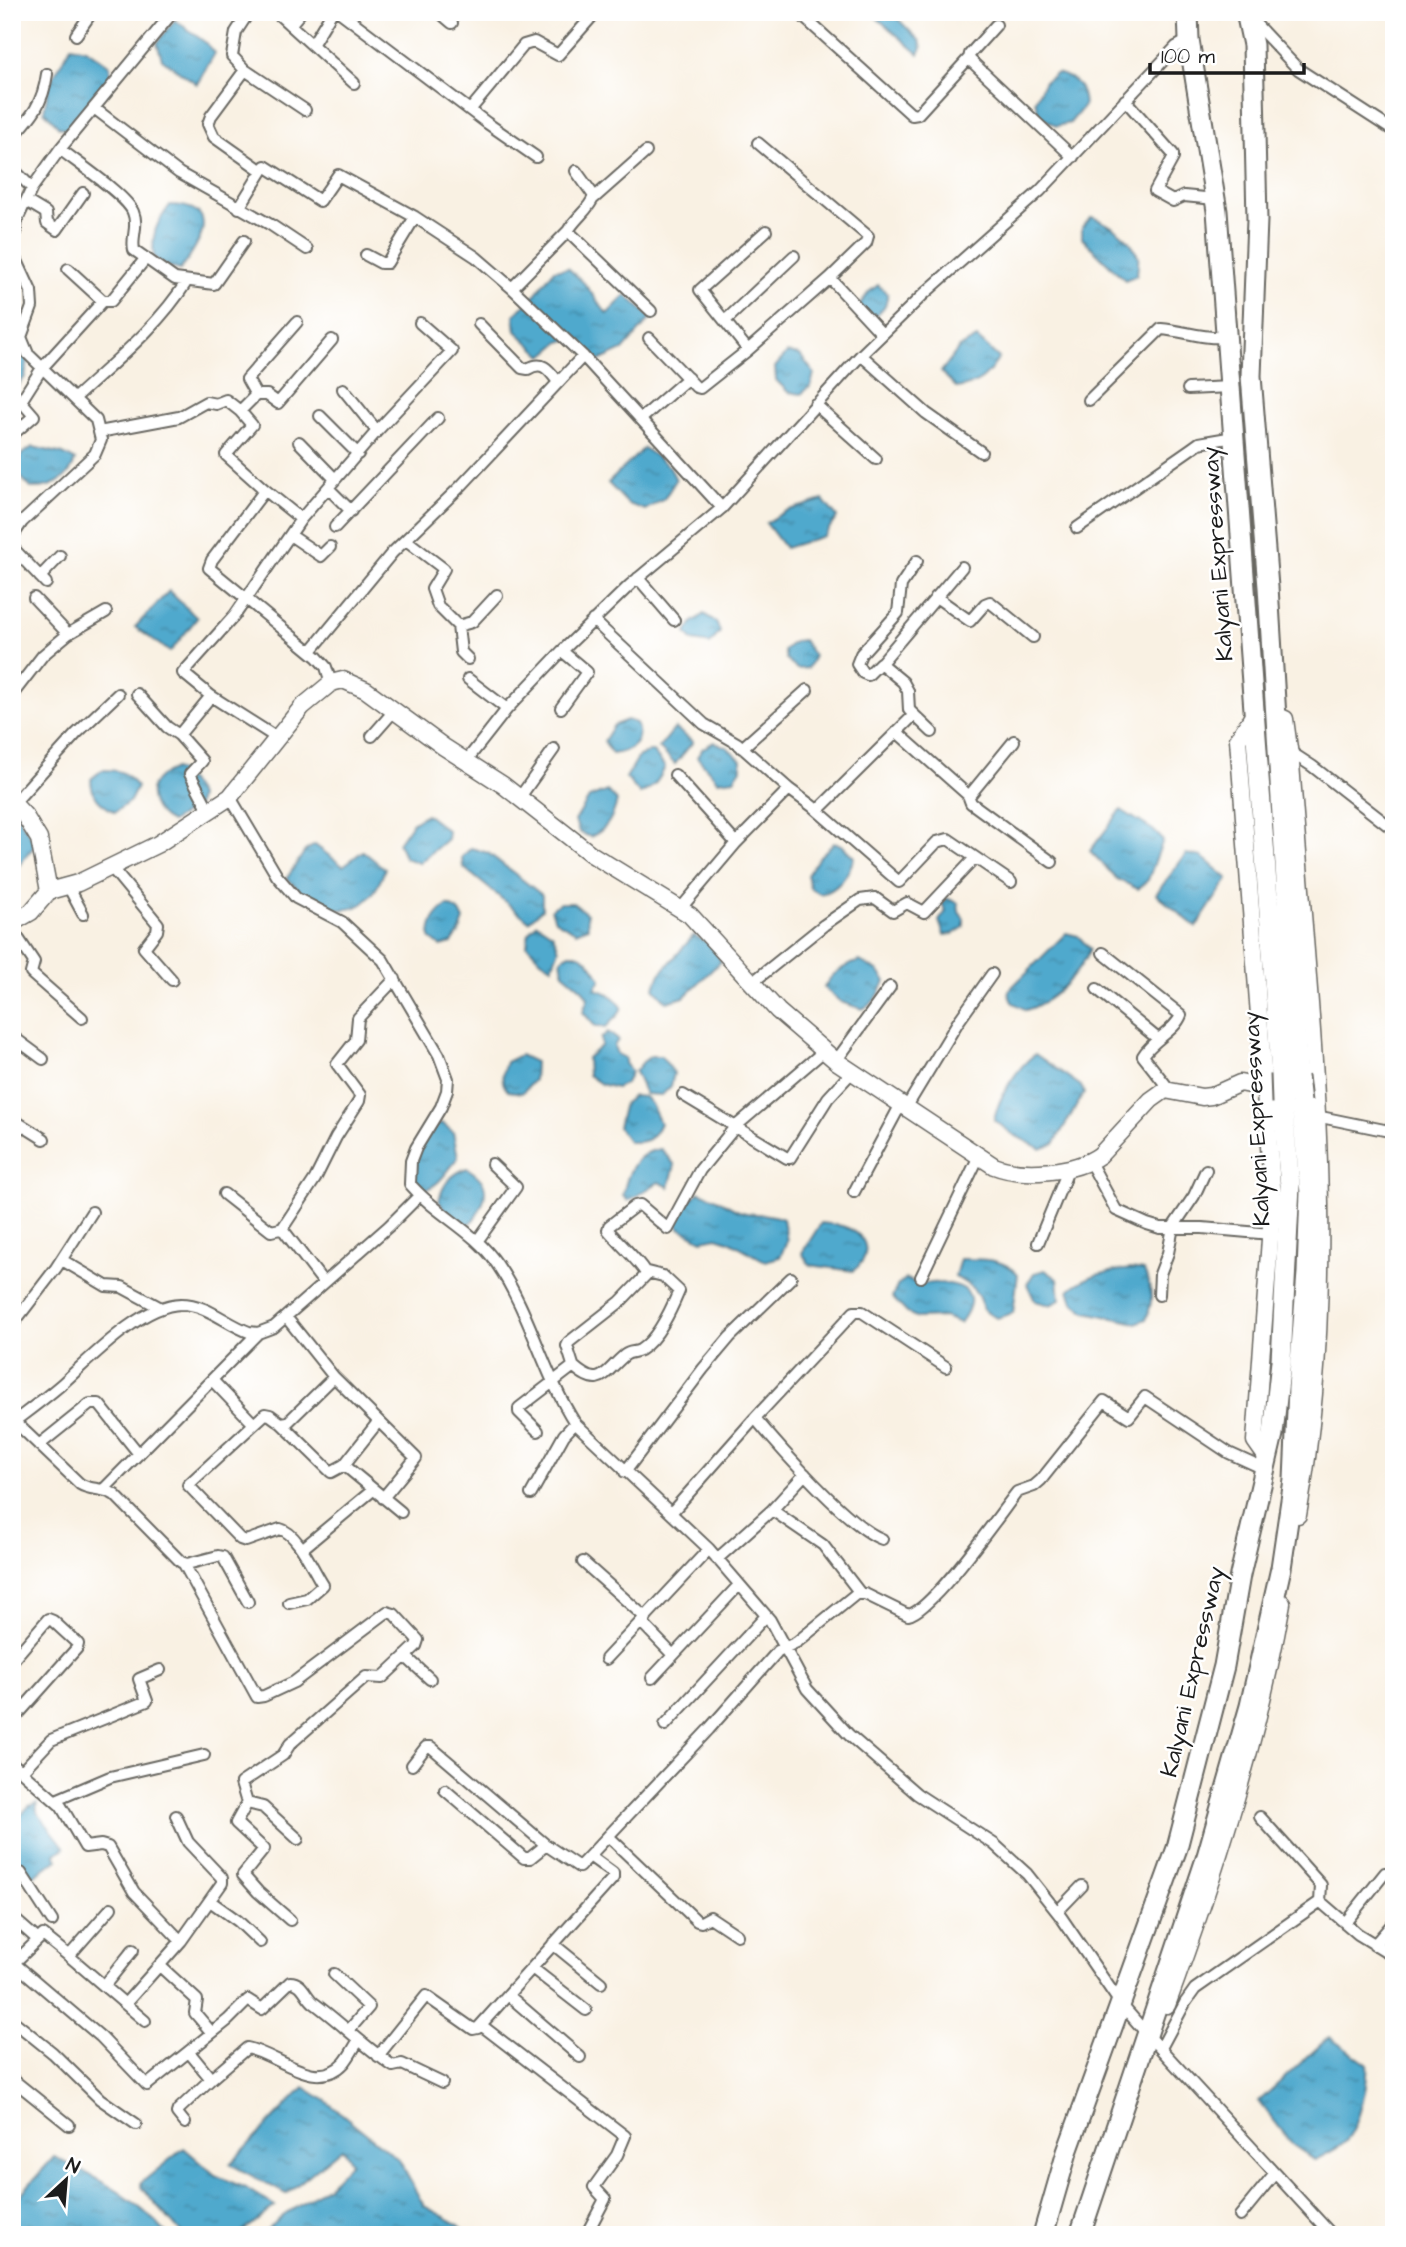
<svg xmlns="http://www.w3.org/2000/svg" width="1406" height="2247" viewBox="0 0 1406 2247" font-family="'Architects Daughter',sans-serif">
<defs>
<pattern id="water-ripples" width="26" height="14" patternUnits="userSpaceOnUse" patternTransform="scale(1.75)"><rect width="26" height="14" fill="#50a9cd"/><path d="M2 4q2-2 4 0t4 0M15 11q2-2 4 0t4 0" fill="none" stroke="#4289a6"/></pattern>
</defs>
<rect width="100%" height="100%" fill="#fff"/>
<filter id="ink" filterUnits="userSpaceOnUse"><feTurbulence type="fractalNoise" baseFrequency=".0143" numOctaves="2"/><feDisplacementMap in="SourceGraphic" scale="14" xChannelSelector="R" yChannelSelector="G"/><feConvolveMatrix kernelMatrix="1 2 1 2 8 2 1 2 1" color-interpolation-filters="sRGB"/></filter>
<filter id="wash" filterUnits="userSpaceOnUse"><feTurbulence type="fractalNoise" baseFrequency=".00686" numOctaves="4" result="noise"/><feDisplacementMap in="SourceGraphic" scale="28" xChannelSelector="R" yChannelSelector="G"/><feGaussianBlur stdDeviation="1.57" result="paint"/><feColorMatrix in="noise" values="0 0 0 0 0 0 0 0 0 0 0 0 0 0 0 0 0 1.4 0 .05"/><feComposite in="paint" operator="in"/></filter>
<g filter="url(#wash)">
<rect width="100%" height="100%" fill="#f9f1e3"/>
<path fill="url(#water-ripples)" stroke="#366274" stroke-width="2" d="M870 12H891L920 41 922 48 919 54Z
M175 20 206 43 215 53 197 84 162 59 157 43Z
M71 46 86 49 110 66 111 81 71 130 59 127 44 111 49 84Z
M1057 73C1075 78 1083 86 1084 106L1070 123 1056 126 1039 115 1035 100 1045 81Z
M170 205C224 206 200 243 180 270L165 266 154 257C151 234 156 224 170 205Z
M1092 217C1110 224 1133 238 1138 257 1139 262 1137 270 1137 275L1125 280 1082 238V227Z
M568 268 584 283 607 314 626 295 651 318 623 350 599 361 589 357 574 338 560 342 543 356 516 331 514 315 529 302 554 270Z
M878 285 888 294 885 306 871 321 859 306 869 292Z
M12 337 28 361 25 377 12 393Z
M977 338 999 358C986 378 980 384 957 388L941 372 959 348Z
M787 353 800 355 814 373 811 386 801 394 788 392 776 380 775 367Z
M33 447 63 454 75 460C70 480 50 489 31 488L17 473 22 454Z
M644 448 670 467 676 480 664 499 645 510 628 504 608 483Z
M823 500 837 517 824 536 785 548 766 523 786 511Z
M169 591 197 618 170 652 135 627Z
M704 614 716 622 720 632 710 644 693 641 686 633 693 622Z
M803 640 814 656 808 668 797 669 786 659 784 650 795 641Z
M627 720 636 723C644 742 631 752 612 754L604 741 614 725Z
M675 728 693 742 675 764 659 748Z
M714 742 727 747 741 760V769L734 779 718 781 697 757 703 748Z
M652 751 665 767C659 780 654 788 640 794L626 778 639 756Z
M174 769 183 772 199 796 197 806 171 822C154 814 142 792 159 777 163 774 170 772 174 769Z
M102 770C121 770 124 771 137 787L130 801 115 812C100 804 91 796 91 779Z
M607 791 617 801C613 817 607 830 590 837L579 832 575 821 589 798Z
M12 808 36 844 12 874Z
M1121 810 1153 830 1163 840 1148 880 1138 889 1117 879 1090 851Z
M426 814 448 831 447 839 419 863 405 858 398 843 412 823Z
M834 843 842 845 854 857C849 874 838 891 820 894L810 888 807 875 820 856Z
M315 845 343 866 363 851 385 869C365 928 322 915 287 878L305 851Z
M471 848 488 853 542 895V909L529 921 463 867 462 857Z
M1186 854 1202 857 1228 879 1196 927 1156 894Z
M946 898 958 903 959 912 964 919V927L953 934 944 935 939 921 946 911 942 904Z
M560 903H573L587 914 588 927 576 932 555 920 551 909Z
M448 905 460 912 464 920 460 931 452 943 440 946 430 938C430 923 435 914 448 905Z
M537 923 553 934 559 949 552 967 541 960 527 945 529 932Z
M1066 933 1078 936 1090 949C1079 974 1052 1003 1026 1010L1012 1002 1008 993 1011 988Z
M694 935 711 945 721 961 684 997 667 1002 654 988 660 974Z
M570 953C587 954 593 966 601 979L595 989C607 991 615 997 622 1007L618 1015 606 1027 595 1026 583 1012 588 998 582 989 563 973 561 959Z
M860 961 879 972 885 981C880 994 875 1003 862 1009L841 1002 824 988C831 973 844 966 860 961Z
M608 1032 618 1040 614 1046 617 1054 625 1058V1063L631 1072 626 1083 616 1088 601 1084 588 1075 587 1058 601 1046V1038Z
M1035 1054 1081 1086 1084 1093 1054 1144 1041 1149 1014 1135 994 1120C999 1096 1016 1069 1035 1054Z
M520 1055 535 1062 534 1080 522 1093 508 1091C500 1082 502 1072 506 1062Z
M651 1056H661L674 1073 671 1086 662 1095 645 1094 635 1072 643 1062Z
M633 1096 645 1097 651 1104 660 1123C653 1139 647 1143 629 1142L618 1127 624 1103Z
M442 1123 453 1132 458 1157C447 1172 437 1190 418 1191L410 1179 418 1149 429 1128Z
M661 1149 675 1165 669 1187 659 1182 628 1201 623 1196C627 1173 635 1152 661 1149Z
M467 1168C484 1179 490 1187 481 1207 477 1215 475 1220 467 1225L451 1217 439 1201C442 1185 451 1174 467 1168Z
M699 1192C715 1196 725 1205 739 1211 755 1217 766 1211 783 1219L787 1241 780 1257 765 1261 729 1241 717 1237 702 1240 679 1228 675 1219 686 1204Z
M821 1223C829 1224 838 1224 845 1227 868 1236 873 1255 853 1271L810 1265 802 1253Z
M960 1259C981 1259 1003 1258 1018 1274L1013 1313 997 1318C977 1309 985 1305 975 1291 971 1285 960 1281 955 1276Z
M1130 1269 1144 1271C1152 1289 1154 1301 1146 1319L1136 1323 1086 1312 1073 1302 1069 1290C1088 1274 1106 1272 1130 1269Z
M1045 1270 1058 1279 1060 1300 1050 1305 1035 1301 1027 1284 1034 1273Z
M905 1279C910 1281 916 1283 922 1284 927 1284 933 1282 938 1283 970 1284 980 1297 960 1323L944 1317 918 1318 907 1313 892 1297 898 1285Z
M37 1803V1812L65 1848 55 1854 58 1859 29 1879 12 1860V1825L29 1806Z
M1329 2037 1367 2064C1369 2081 1358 2132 1344 2143 1336 2150 1324 2155 1315 2160L1293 2145 1259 2101Z
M304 2087 326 2101 399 2160 424 2206 458 2224 468 2235H261L283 2216 328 2186 351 2162 342 2148 286 2194 230 2164Z
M184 2148 215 2175 245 2188 275 2206 239 2235H183L141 2187V2183Z
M54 2157C102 2181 131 2194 168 2235H12V2204Z"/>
</g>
<g filter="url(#ink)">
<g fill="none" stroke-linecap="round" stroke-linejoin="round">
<g stroke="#696762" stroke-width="14">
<path id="street" d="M249 12 236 32 232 56 245 70 305 110
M276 12 354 83
M340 12 487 123 536 157
M439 12 452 23
M798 12 912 115 918 114 969 58
M1251 19 1298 69 1394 131
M290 25 301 12
M996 25 970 54 969 59 1073 157
M76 35 92 12
M312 45 332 12
M245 70 211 116 208 124 214 137 262 171
M1125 100 1173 154V158L1155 191 1173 201 1184 196 1215 199
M94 108 179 173 271 225 307 249
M470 110 524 45 534 42 558 55 596 12
M12 138C32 116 43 104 47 74
M758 143 868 236 866 243 830 278
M60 149C76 162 126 195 133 212 139 226 131 236 134 250L175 279 214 284 244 241
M12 168 32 188
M594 198 646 152
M26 201 46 213 47 223 57 230 83 193
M239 208 265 166 320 201 338 175 415 217 476 257 512 288 583 356 722 508
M568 231C575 218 590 209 594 196L576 171
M366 255 381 263H387L415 217
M68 269 103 301
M512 288 568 231 651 311
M725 321 794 256
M297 322 247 379 256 395 240 411 252 425 226 455 265 490 212 560 209 568 317 657 326 667 331 683
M479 324 522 368 528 369C543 360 549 370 558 382
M649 338 696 387 700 388 748 350 830 278 882 334
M748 350 700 290 766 231
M861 355 926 413 981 452
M343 389 377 431
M1188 389 1230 387
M256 395H267L278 403 332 340
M75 398C115 361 158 327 187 281
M1089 400 1161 329C1185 331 1202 339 1226 337
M815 404 876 459
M320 416 358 454
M641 419 688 378
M99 432 179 417 206 402 216 404 226 400 240 411
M12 435 34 416 21 401 42 368 103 301H111L146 258
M299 442 335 479
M328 488 351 511
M265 490 301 519
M335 527 438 418
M1077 528 1192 448 1199 443 1234 437
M290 535 321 556 330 547
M12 537 22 522 95 454 101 440 96 420 28 354 21 337 32 307 31 291 13 252 17 220 32 188 60 149 173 12
M406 540 444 569 432 589 438 606 458 626 461 652 468 659
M12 547 46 583
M917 561 901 585 898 613 861 654 857 664 863 673 868 675 880 663 903 682 908 691 909 710 932 732
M40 577 60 556
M638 578 674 620
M936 597 970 621 985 604 990 602 1033 637
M34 598 68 634
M593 620 704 724 737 743 789 789
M458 626 472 622 497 595
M311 651 392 553 462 485 583 356
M881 663 962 567
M468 679 507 709
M137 694 167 727 179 735
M12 695 43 655 68 634 106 612
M211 696 277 738
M561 708 587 672 562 651
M898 733 968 795 971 803 1052 862
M372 736 394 711
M742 748 807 690
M1289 751 1312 766 1394 830
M467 760 507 709 562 651 630 585 722 508 861 355 924 294 1040 191 1176 47 1189 40
M675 775 736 843
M969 796 1014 741
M230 797 277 876 296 898 342 922 383 960 439 1055 448 1079 447 1091 441 1107 416 1148 411 1161 410 1184C436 1215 474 1230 497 1264 530 1312 543 1373 575 1423L709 1549 770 1620 807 1689 849 1735 917 1794 994 1844 1027 1874 1061 1917 1120 2003 1147 2034 1332 2235
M520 797 554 749
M14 803 76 734 118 694
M209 810 190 774 202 761 179 735 211 696 183 673 235 615 301 519 377 431 452 351 420 323
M818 810 914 715
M111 867 158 924 157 931 144 948 172 980
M68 886 83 914
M681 908 736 843 789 789 812 806 899 882 937 842 948 839 1011 882
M12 929 34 962 31 973 33 975 82 1018
M1103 953 1181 1015C1175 1031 1152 1040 1143 1056L1169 1089
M753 982 824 925 860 900 875 898 893 911 907 903 924 912 975 858
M1097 989 1158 1039
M12 1036 43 1059
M836 1061 890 987
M683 1095 787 1158H790L828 1098 851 1073
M906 1108 958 1022 992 974
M1316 1116 1394 1132
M12 1119 44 1139
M1090 1162 1116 1210 1147 1224 1160 1228H1202L1271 1234
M854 1192 901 1104
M224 1194 271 1231 280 1229 284 1231 324 1283
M282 1229 315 1179 336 1137 359 1101 360 1095 337 1064 356 1040 358 1018 395 979
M478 1240 516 1187 492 1164
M1038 1243 1069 1168
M62 1260 106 1286 122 1287 159 1307
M921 1277 979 1156
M1159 1295 1160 1274 1168 1253 1173 1227 1194 1196 1206 1170
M286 1317 334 1377 416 1458 383 1498
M16 1320 56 1268 92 1212
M573 1366C601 1391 604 1372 625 1355 630 1351 635 1353 640 1350 658 1339 671 1310 679 1291L663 1276 647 1272
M212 1380 254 1424
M755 1418C778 1446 850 1528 882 1539
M12 1419 80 1484C91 1491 104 1487 115 1495L181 1562 187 1564 218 1556 223 1557 248 1602
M12 1423C29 1410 47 1397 63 1383 91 1358 141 1305 181 1304 207 1304 226 1324 249 1332L258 1333 274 1327 389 1226 420 1195
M281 1423 331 1472 344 1465 401 1512
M538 1431 519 1412V1408L571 1368 573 1365 567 1346 569 1342 620 1302 646 1275C645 1267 616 1240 608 1230L609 1226 635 1206 640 1205 668 1229 700 1170 735 1127 824 1051
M39 1445 90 1404H99L139 1454
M344 1465 378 1422
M625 1472 703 1369 730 1337 791 1278
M104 1489 258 1333
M531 1494 564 1435 575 1423
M772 1510 823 1545 860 1593
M671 1513 755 1418 854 1312H862L946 1367
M302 1549 373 1490
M717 1559 772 1510 805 1474
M583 1562 646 1618
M184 1564 257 1697 264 1696 294 1682 387 1612 394 1614 418 1640 416 1646 382 1678 366 1677 290 1744 283 1755 241 1783 247 1803 236 1823 264 1849 243 1875 258 1892 290 1920
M289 1603 307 1599 323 1585C313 1570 298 1533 280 1529L246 1541 240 1539 188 1485 265 1414 270 1415 281 1423 288 1422 334 1377
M642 1623 673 1655
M405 1656 430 1679
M606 1659 709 1549
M12 1661 48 1619 53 1621 78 1644 77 1648 12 1721
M652 1678 739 1585
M665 1725 766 1616
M12 1763 61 1806 85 1847 101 1845 108 1847 134 1892 181 1941
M412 1765 426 1747H431L546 1845 579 1867 709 1729 778 1651 797 1642 856 1594H865L908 1615C932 1611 999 1515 1017 1492L1034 1486 1041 1480 1104 1401 1129 1417 1145 1397 1229 1453 1264 1469
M22 1771 51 1740 147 1701 139 1679 160 1670
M445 1790 524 1858H530L546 1845
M56 1800 110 1777 204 1755
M247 1803 263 1807 298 1839
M1260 1817 1321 1885 1320 1902
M608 1836 697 1921 701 1922 710 1917 737 1935
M12 1876 16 1872 21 1873 52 1921
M210 1901 238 1921 260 1942
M111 1908 69 1956 145 2021
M1057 1912 1082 1886
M12 1917 37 1939
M1345 1923 1385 1873
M553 1944 601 1983
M1374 1945 1394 1922
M14 1963 101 2037 147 2085 228 2020 248 2000 262 2009 290 1982C303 1982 305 1996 314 2003 341 2023 365 2047 393 2066L402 2064 442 2083
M12 1965 43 1935 69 1956
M160 1966 197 2000 195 2013 212 2033
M532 1968 586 2010
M334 1974 369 2007 349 2030
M104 1986 133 1950
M508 1995 580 2057
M125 2004 181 1941 222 1883V1878L188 1842 176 1816
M12 2020 53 2053 100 2099 136 2124
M481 2025 625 2136 617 2155 594 2187 605 2199 586 2235
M1161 2048 1185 2003 1195 1989 1318 1903H1322L1358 1934 1394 1956
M189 2052 211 2079 247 2048C277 2054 316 2093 344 2063 350 2056 354 2047 359 2040
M378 2056 426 1996 473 2029 478 2028 613 1878V1873L591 1857
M12 2079 69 2125
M185 2123 177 2113 178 2110 211 2079
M1240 2216 1275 2173"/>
</g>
<g stroke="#696762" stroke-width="19">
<path id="secondary" d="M1254 714 1238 739 1273 1199 1255 1441 1267 1458
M1276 715 1285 719 1291 763C1309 1013 1343 1267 1298 1515
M12 802 25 816 39 839 49 891
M12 923 31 912 49 891 78 883 158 844 230 797 302 707 331 683 343 680 366 690 444 747 503 785 591 854 690 915 778 1011 836 1061 994 1166C1022 1177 1075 1173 1100 1155L1151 1100 1165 1090 1202 1097 1211 1096 1240 1083 1265 1088 1315 1090
M1167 2005C1215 1875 1258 1740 1282 1603"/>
</g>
<g stroke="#696762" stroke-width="23">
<path id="highway" d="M1188 12 1189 40 1217 211 1281 1074
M1246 12 1253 45 1257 220 1251 376 1268 587 1298 1076
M1043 2235 1067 2152 1177 1848 1224 1666 1240 1575 1273 1434 1281 1361 1290 1185 1282 1103
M1080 2235 1207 1856 1250 1706 1281 1568 1294 1480 1298 1388 1307 1273 1310 1192 1301 1102"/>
</g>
<use href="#street" stroke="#fff" stroke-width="10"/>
<use href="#secondary" stroke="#fff" stroke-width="16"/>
<use href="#highway" stroke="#fff" stroke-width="19"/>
<g stroke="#696762" stroke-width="23" stroke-linecap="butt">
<path id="highway-bridge" d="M1281 1074 1282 1103
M1298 1076 1301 1102"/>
</g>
<use href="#highway-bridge" stroke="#fff" stroke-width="19"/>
</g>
</g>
<g text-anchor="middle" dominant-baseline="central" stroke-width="5" stroke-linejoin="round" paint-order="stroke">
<g font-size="24" fill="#1c1c1c" stroke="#fff">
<text transform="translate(1218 554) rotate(-94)">Kalyani Expressway</text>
<text transform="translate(1257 1119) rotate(-93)">Kalyani Expressway</text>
<text transform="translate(1193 1672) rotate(-77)">Kalyani Expressway</text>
</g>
</g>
<rect width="1406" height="2247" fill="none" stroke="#fff" stroke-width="42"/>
<g transform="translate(66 2180) rotate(26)" stroke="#ffffff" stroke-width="5" paint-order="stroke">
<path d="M0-5L12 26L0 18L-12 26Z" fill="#1c1c1c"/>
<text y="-10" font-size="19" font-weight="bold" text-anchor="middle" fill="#1c1c1c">N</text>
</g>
<path d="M1150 63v10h154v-10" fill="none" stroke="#1c1c1c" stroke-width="3.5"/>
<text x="1161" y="63" font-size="21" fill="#1c1c1c" stroke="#ffffff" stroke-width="5" paint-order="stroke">100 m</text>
</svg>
